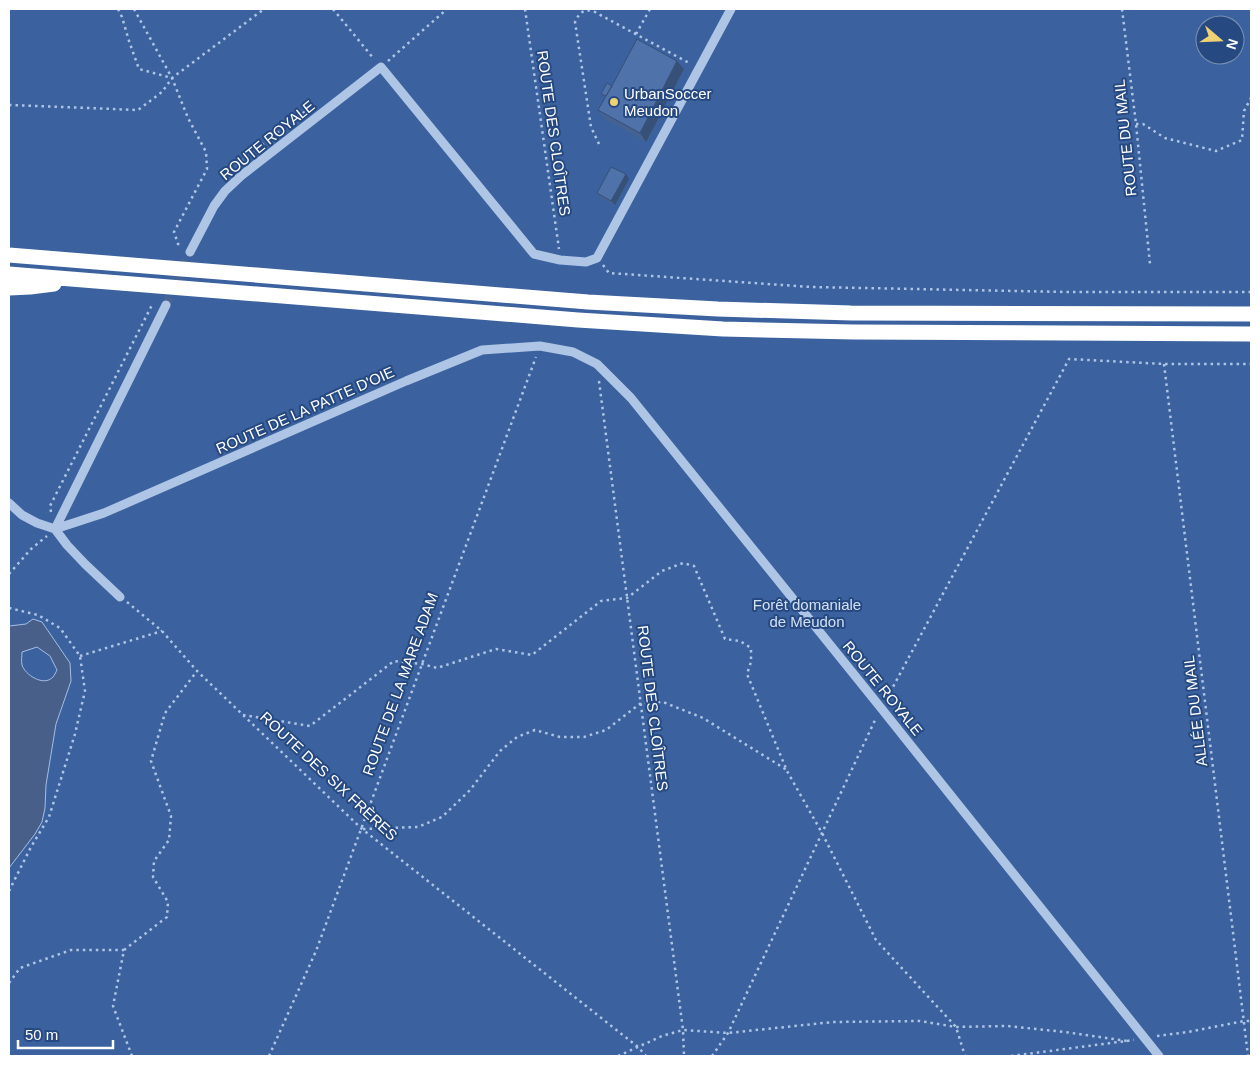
<svg xmlns="http://www.w3.org/2000/svg" width="1260" height="1065" viewBox="0 0 1260 1065" font-family="Arial,sans-serif">
<rect width="100%" height="100%" fill="#264981"/>
<path fill="#3b629f" fill-rule="evenodd" d="M9 9H1251V1056H9V868L35 834 42 822 45 808 46 785 56 724 71 680 70 663 42 622 33 619 26 624 9 626ZM1205 25H1235V55H1205Z
M37 647 50 656 57 670C56 672 54 676 53 677 44 687 25 675 22 665 21 661 22 656 22 652Z"/>
<path fill="#486089" stroke="#a3bfe7" fill-rule="evenodd" d="M33 619 42 622 70 663 71 681 56 724 46 785 45 808 42 822 35 834 9 868V626L26 624ZM37 647 50 656 57 670C56 672 54 676 53 677 44 687 25 675 22 665 21 661 22 656 22 652Z"/>
<g fill="none" stroke-linecap="round" stroke-linejoin="round">
<path stroke="#476494" stroke-width="9" stroke-dasharray="9 4.5" stroke-linecap="butt" d="M166 305 190 252"/>
<path stroke="#aec5e6" stroke-width="2.5" stroke-dasharray="2.5 4" stroke-linecap="butt" d="M118 9 122 17 129 41 139 69 172 78
M134 9 172 78 188 118 206 152 207 169 174 232 178 244 182 247
M333 9 374 59
M525 9 559 249
M1122 9 1136 124 1150 264
M636 34 650 9
M388 61 447 9
M9 105 138 110 162 92 172 78 264 9
M1136 124H1143L1165 138 1216 151 1242 140 1244 111 1251 98
M599 144 591 127 575 22C579 13 583 9 593 11L691 64
M236 165 307 110
M603 265 609 273 811 287 1067 292H1251
M1164 364 1248 1056
M599 381 683 1030 684 1056
M51 512 50 506 153 303
M9 574 31 549 47 536
M127 602 162 631 197 671 362 829 638 1047 646 1056
M9 608 38 615 60 628 80 656 85 691 75 734 49 817 31 847 9 891
M80 656 162 631
M887 698 1069 359 1164 364H1251
M243 715 310 726 394 661 422 664 437 668 496 649 532 655 601 601 627 598 662 571 683 563 694 566 725 639 740 641 751 648V662L747 674 787 771 822 833 876 940 956 1027 965 1056
M363 829 418 827 442 817 470 790 500 751 517 737 535 730 560 737H584L606 730 641 703 663 702 703 718 787 770
M9 983 20 968 71 950H124
M1157 1036 1188 1032 1244 1021H1251
M132 1056 113 1006 124 950 167 917 168 902 153 877 154 861 169 840 171 816 151 761 165 713 197 671
M269 1056 316 951 422 664 536 357
M618 1056 662 1036 683 1030 728 1033 833 1022 920 1021 956 1027 1007 1026 1065 1032 1127 1041
M712 1056 728 1033 876 718
M1011 1056 1134 1040"/>
<path stroke="#aec5e6" stroke-width="9" d="M190 252 214 206 225 191 241 176 381 67 534 254 560 260 586 262 597 258 731 9
M9 503 22 515 37 523 55 529 67 545 85 564 120 597
M55 529 104 513 406 381 482 350 540 346 573 352 597 364 631 398 881 708 1159 1056
M55 529 166 305"/>
<path stroke="#fff" stroke-width="15" d="M9 255 588 302 718 309 851 313 1251 314
M9 274 578 320 723 329 854 332 1251 334
M9 288 30 287 54 284"/>
</g>
<path fill="#446292" d="M677 61 684 69 646 142 604 119 598 110 606 97 603 96 601 94 612 86Z
M629 179 615 205 600 198 597 193Z"/>
<path fill="#375077" d="M677 61 684 69 646 142 640 133Z
M626 174 629 179 615 205 611 201Z"/>
<path fill="#4f72aa" stroke="#375077" d="M637 39 677 61 640 133 598 110 614 82Z
M607 83 612 86 606 96 601 94Z
M611 167 626 174 611 201 597 193Z"/>
<circle fill="#efd273" stroke="#264981" stroke-width="2" cx="614" cy="102" r="5"/>
<g text-anchor="middle" dominant-baseline="central" stroke-width="4" stroke-linejoin="round" paint-order="stroke">
<g font-size="15" fill="#fff" stroke="#264981" text-anchor="start">
<text x="624" y="93">UrbanSoccer<tspan x="624" dy="17">Meudon</tspan></text>
</g>
<g font-size="15" fill="#fff" stroke="#264981">
<text transform="translate(554 133) rotate(82)">ROUTE DES CLOÎTRES</text>
<text transform="translate(1125 138) rotate(-96)">ROUTE DU MAIL</text>
<text transform="translate(267 140) rotate(-39)">ROUTE ROYALE</text>
<text transform="translate(305 410) rotate(-24)">ROUTE DE LA PATTE D'OIE</text>
<text transform="translate(400 684) rotate(-70)">ROUTE DE LA MARE ADAM</text>
<text transform="translate(883 688) rotate(51)">ROUTE ROYALE</text>
<text transform="translate(653 708) rotate(83)">ROUTE DES CLOÎTRES</text>
<text transform="translate(1195 711) rotate(-97)">ALLÉE DU MAIL</text>
<text transform="translate(329 776) rotate(43)">ROUTE DES SIX FRÈRES</text>
</g>
<g font-size="15" fill="#d1e0f5" stroke="#264981">
<text x="807" y="604">Forêt domaniale<tspan x="807" dy="17">de Meudon</tspan></text>
</g>
</g>
<rect width="1260" height="1065" fill="none" stroke="#ffffff" stroke-width="20"/>
<g transform="translate(1220 40) rotate(109)"><circle r="24" fill="#264981" stroke="#7d92b3"/>
<path d="M0-4L9 19L0 12L-9 19Z" fill="#efd273"/>
<text y="-8" font-size="14" font-weight="bold" text-anchor="middle" fill="#ffffff">N</text>
</g>
<path d="M18 1040v8h95v-8" fill="none" stroke="#ffffff" stroke-width="2.5"/>
<text x="25" y="1040" font-size="15" fill="#ffffff" stroke="#264981" stroke-width="4" paint-order="stroke">50 m</text>
</svg>
